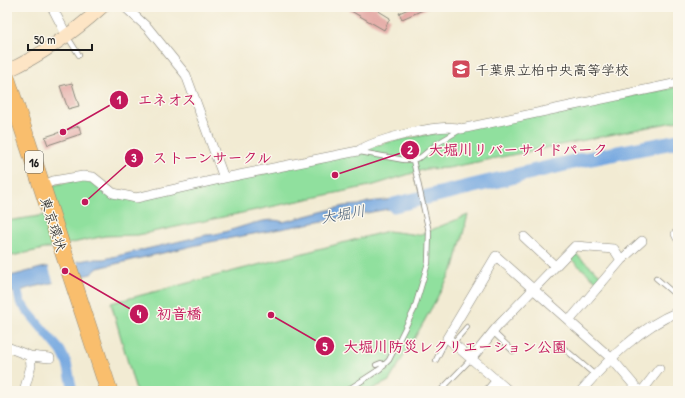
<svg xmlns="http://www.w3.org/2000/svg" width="685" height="398" viewBox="0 0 685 398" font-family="'Patrick Hand','Klee One',sans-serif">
<rect width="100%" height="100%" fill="#fbf7ec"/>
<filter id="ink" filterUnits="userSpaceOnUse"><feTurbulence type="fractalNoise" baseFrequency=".025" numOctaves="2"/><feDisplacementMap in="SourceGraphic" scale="8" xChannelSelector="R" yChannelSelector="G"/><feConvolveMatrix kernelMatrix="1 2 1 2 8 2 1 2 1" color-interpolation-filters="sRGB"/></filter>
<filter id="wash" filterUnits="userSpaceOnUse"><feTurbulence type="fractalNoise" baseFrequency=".012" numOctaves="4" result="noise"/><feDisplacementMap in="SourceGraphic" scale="16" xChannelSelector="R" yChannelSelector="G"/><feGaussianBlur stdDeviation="0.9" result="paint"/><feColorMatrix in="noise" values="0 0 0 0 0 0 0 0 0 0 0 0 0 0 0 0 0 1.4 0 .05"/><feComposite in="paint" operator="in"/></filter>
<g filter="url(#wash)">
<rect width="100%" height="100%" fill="#f2ebd3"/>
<path fill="#90e09e" stroke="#567e5d" d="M678 87V121L448 168 426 169 374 185 138 235 105 236 7 257V221L59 213 51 186C88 177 86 175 117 198L238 180 393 141Z
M468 215 454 267 421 327 389 381 368 391H136L111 303 388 231 419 235Z
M571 250 605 279 601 285 566 255Z"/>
<path fill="#75a7e0" stroke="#48627e" d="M413 197 415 204 210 242 98 268 91 274 29 288 16 292H7V277L41 268 91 259H104L206 235C228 235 264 214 283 222L345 206 359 205 368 202Z"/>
<path fill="#f2ebd3" d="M76 259 82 278 54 284 48 265Z"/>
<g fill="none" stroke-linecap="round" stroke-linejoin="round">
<path stroke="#75a7e0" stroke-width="9" d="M16 283 20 302 61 351 67 363 73 391"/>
<path stroke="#75a7e0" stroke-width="15" d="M394 205 577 161 678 141"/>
</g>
<g id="blocks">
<path fill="#e2a39f" d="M344 7H378L377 10 390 18 384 30Z
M413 7H430L402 19 399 13Z
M72 83 79 106 68 109 60 86Z
M79 126 81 134 48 145 45 137Z"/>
</g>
</g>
<g filter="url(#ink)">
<use href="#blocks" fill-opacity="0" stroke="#878478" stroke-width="1"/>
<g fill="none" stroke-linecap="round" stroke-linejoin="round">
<g stroke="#878478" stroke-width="6">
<path id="lane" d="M67 36 79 55
M360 152 404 160H413L421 157 438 143 460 130
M656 278 678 297
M493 332 513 351
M453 343 467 327
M559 344 595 375
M436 360 447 338
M376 365 381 363 384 366
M441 390 472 358
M346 391 380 369 389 360 414 310 428 263 429 232 413 160"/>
</g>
<g stroke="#878478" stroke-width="10">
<path id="street" d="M52 7 67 36
M125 7 148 28 186 75 224 178
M42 186 53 181 83 176 93 177 113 193 136 198 224 178 358 151C375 140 442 122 461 129L678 83
M676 234 678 238
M524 237 555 266
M569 321 621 260
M7 347 30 356
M472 358 497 327 575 246 614 249 621 260 642 241
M24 391 31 366 30 356 50 358
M488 391 497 380
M509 391 447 338 496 256 612 359 639 391
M581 391C608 360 640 327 678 312
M642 391 659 369"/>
</g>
<g stroke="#878478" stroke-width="14">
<path id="secondary" d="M7 71C42 55 73 33 102 7"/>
</g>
<g stroke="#878478" stroke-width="18">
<path id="highway" d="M7 80 109 391"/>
</g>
<use href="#lane" stroke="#fff" stroke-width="4.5"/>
<use href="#street" stroke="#fff" stroke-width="9"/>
<use href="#secondary" stroke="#fde5c5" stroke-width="13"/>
<use href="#highway" stroke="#f9be6d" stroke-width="17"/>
</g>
</g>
<defs>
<g id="school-square" transform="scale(1)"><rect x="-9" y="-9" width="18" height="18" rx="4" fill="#d1495b" stroke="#fbf7ec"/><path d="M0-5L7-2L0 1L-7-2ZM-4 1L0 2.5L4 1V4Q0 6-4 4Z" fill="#fff"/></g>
</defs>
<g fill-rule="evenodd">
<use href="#school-square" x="461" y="69"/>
</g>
<g text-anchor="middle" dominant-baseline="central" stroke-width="3" stroke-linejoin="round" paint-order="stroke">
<rect fill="#fbf7ec" stroke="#5f5e5a" stroke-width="1" x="25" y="151" width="18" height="22" rx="3"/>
<g font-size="13" font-weight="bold" fill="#1c1c1c">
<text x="34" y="162">16</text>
</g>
<g font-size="14" fill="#1c1c1c" stroke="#fbf7ec" text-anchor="start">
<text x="475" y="69">千葉県立柏中央高等学校</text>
</g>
<g font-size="14" fill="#1c1c1c" stroke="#fbf7ec">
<text transform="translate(54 224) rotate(72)">東京環状</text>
</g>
<g font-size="15" font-style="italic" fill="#445b74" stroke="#fbf7ec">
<text transform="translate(343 214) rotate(-10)">大堀川</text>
</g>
</g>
<path fill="none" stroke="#c2185b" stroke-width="1.5" d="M63 132L119 100M335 175L410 150M85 202L134 158M65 271L139 314M271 315L325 346"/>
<g fill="#c2185b" stroke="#fbf7ec" stroke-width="1.5">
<circle cx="63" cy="132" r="4"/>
<circle cx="335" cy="175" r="4"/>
<circle cx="85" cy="202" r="4"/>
<circle cx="65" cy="271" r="4"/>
<circle cx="271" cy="315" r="4"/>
<circle cx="119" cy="100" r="10"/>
<circle cx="410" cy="150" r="10"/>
<circle cx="134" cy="158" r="10"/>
<circle cx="139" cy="314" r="10"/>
<circle cx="325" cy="346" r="10"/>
</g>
<g font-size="12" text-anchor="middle" font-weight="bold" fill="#fff">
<text x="119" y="104">1</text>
<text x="410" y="154">2</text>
<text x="134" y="162">3</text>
<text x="139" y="318">4</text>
<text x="325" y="351">5</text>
</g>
<g font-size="15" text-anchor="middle" font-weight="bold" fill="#c2185b" stroke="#fbf7ec" stroke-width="3" stroke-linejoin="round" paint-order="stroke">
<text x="167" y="105">エネオス</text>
<text x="518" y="155">大堀川リバーサイドパーク</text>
<text x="212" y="163">ストーンサークル</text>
<text x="179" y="319">初音橋</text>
<text x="455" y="352">大堀川防災レクリエーション公園</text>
</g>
<rect width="685" height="398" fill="none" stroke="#fbf7ec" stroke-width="24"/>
<path d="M28 44v6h64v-6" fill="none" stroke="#1c1c1c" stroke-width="2"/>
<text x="34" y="44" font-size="12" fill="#1c1c1c" stroke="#fbf7ec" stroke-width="3" paint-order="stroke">50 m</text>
</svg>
